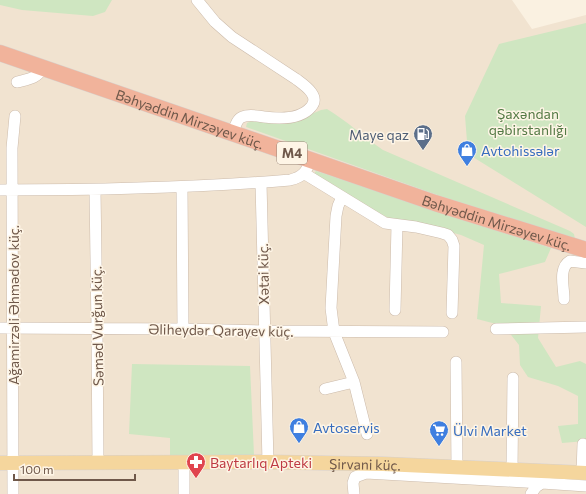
<svg xmlns="http://www.w3.org/2000/svg" width="586" height="494" viewBox="0 0 586 494" font-family="Commissioner,sans-serif">
<rect width="100%" height="100%" fill="#faf1e1"/>
<path fill="#f1e3d0" d="M0 0H512L532 29 586 15V494H0Z"/>
<path fill="#cfe6c1" d="M0 0H112L105 12 93 16 22 10 0 5Z
M586 23V227L468 154 465 116 499 44Z
M327 109C347 121 364 137 383 150L570 231 574 234 575 239 443 197 246 127 247 123 252 121 307 116 321 110Z
M316 171 551 248 545 262 499 274 501 303 541 306 538 338 556 367 580 361 586 364V441L562 443 558 426 578 424V396L558 386 528 377 520 365 519 345 504 326 477 319 484 245 461 235 410 221 390 219 312 176Z
M132 364 250 366 254 455H170V438L129 434Z"/>
<g fill="none" stroke-linecap="round" stroke-linejoin="round">
<g stroke="#ccbbab" stroke-width="12">
<path id="minor" d="M197 0 215 22 232 37 296 79C304 85 321 96 311 107 300 120 279 119 264 117 257 116 249 114 242 117 237 119 235 127 233 132
M17 82C29 79 36 79 43 68
M305 174 385 223 416 227 442 233 448 235 452 240 454 246 452 313
M261 183 268 462
M182 187 183 329
M0 190C97 190 194 188 290 180 303 177 306 172 311 160
M95 190 97 329 98 463
M342 197 338 206 336 216 331 308 334 332 354 382 367 434
M564 299C564 287 558 268 570 261L586 263
M395 310 397 225
M0 328 183 329 264 331 443 332
M496 329 586 327
M456 362 457 467
M325 389 354 382
M184 463V494
M512 470 513 378
M582 473 583 444
M13 494 12 148 15 116
M354 494 353 483 355 477 366 473 542 483
M531 494 536 487 542 483 586 486"/>
</g>
<g stroke="#d7d0cc" stroke-width="15">
<g id="major">
<path id="s1" d="M0 463 268 462 383 464 586 473"/>
</g>
</g>
<g stroke="#d7d0cc" stroke-width="17">
<g id="highway">
<path id="s2" d="M0 53 435 203 586 250"/>
</g>
</g>
<use href="#minor" stroke="#fff" stroke-width="11"/>
<use href="#major" stroke="#f5d69d" stroke-width="14"/>
<use href="#highway" stroke="#f1b39b" stroke-width="16"/>
</g>
<defs>
<g id="fuel-pin" transform="scale(1)"><path d="M0 17L-7.5 6A9.5 9.5 0 1 1 7.5 6Z" fill="#5c6f8a" stroke="#fef5e6"/><path d="M-5.5-6h7V0h2V4h1.3V-2.5L3-4.5l.8-.8L6-3V5H2.5V1h-1V6h-7ZM-4.2-4.7v3.2H.2V-4.7Z" fill="#fff"/></g>
<g id="shop-pin" transform="scale(1)"><path d="M0 17L-7.5 6A9.5 9.5 0 1 1 7.5 6Z" fill="#3f7fe0" stroke="#fef5e6"/><path d="M-5-2.5h2.3a2.7 3.5 0 0 1 5.4 0H5L5.5 6h-11ZM-1.5-2.5h3a1.5 2.3 0 0 0-3 0Z" fill="#fff"/></g>
<g id="supermarket-pin" transform="scale(1)"><path d="M0 17L-7.5 6A9.5 9.5 0 1 1 7.5 6Z" fill="#3f7fe0" stroke="#fef5e6"/><path d="M-6-5.5h2.5l.6 2H6L4.5 2H-2.5L-4.4-4H-6ZM-1.5 3.2a1.3 1.3 0 1 0 .1 0ZM3 3.2a1.3 1.3 0 1 0 .1 0Z" fill="#fff"/></g>
<g id="pharmacy-pin" transform="scale(1)"><path d="M0 17L-7.5 6A9.5 9.5 0 1 1 7.5 6Z" fill="#e0444e" stroke="#fef5e6"/><path d="M-2-6h4v4h4v4h-4v4h-4v-4h-4v-4h4Z" fill="#fff"/></g>
</defs>
<g fill-rule="evenodd">
<use href="#fuel-pin" x="423" y="134"/>
<use href="#shop-pin" x="467" y="150"/>
<use href="#shop-pin" x="299" y="427"/>
<use href="#supermarket-pin" x="439" y="430"/>
<use href="#pharmacy-pin" x="196" y="462"/>
</g>
<g text-anchor="middle" dominant-baseline="central" stroke-width="3" stroke-linejoin="round" paint-order="stroke">
<rect fill="#fef5e6" stroke="#9a8779" stroke-width="1" x="277" y="142" width="30" height="22" rx="3"/>
<g font-size="13" font-weight="bold" fill="#6f584a">
<text x="292" y="153">M4</text>
</g>
<g font-size="14" fill="#547a45" stroke="#fef5e6">
<text x="528" y="113">Şaxəndan<tspan x="528" dy="16">qəbirstanlığı</tspan></text>
</g>
<g font-size="14" fill="#6f584a" stroke="#fef5e6">
<text stroke="none"><textPath href="#s2" startOffset="201">Bəhyəddin Mirzəyev küç.</textPath></text>
<text stroke="none"><textPath href="#s2" startOffset="525">Bəhyəddin Mirzəyev küç.</textPath></text>
<text transform="translate(263 274) rotate(-91)">Xətai küç.</text>
<text transform="translate(13 305) rotate(-90)">Ağamirzəli Əhmədov küç.</text>
<text transform="translate(97 326) rotate(-91)">Səməd Vurğun küç.</text>
<text transform="translate(221 330) rotate(1)">Əliheydər Qarayev küç.</text>
<text stroke="none"><textPath href="#s1" startOffset="365">Şirvani küç.</textPath></text>
</g>
<g font-size="14" fill="#4e5e75" stroke="#fef5e6" text-anchor="end">
<text x="409" y="134">Maye qaz</text>
</g>
<g font-size="14" fill="#366cbe" stroke="#fef5e6" text-anchor="start">
<text x="481" y="150">Avtohissələr</text>
<text x="313" y="427">Avtoservis</text>
<text x="453" y="430">Ülvi Market</text>
</g>
<g font-size="14" fill="#be3a42" stroke="#fef5e6" text-anchor="start">
<text x="210" y="462">Baytarlıq Apteki</text>
</g>
</g>
<path d="M14 474v6h121v-6" fill="none" stroke="#6f584a" stroke-width="2"/>
<text x="20" y="474" font-size="12" fill="#6f584a" stroke="#fef5e6" stroke-width="3" paint-order="stroke">100 m</text>
</svg>
